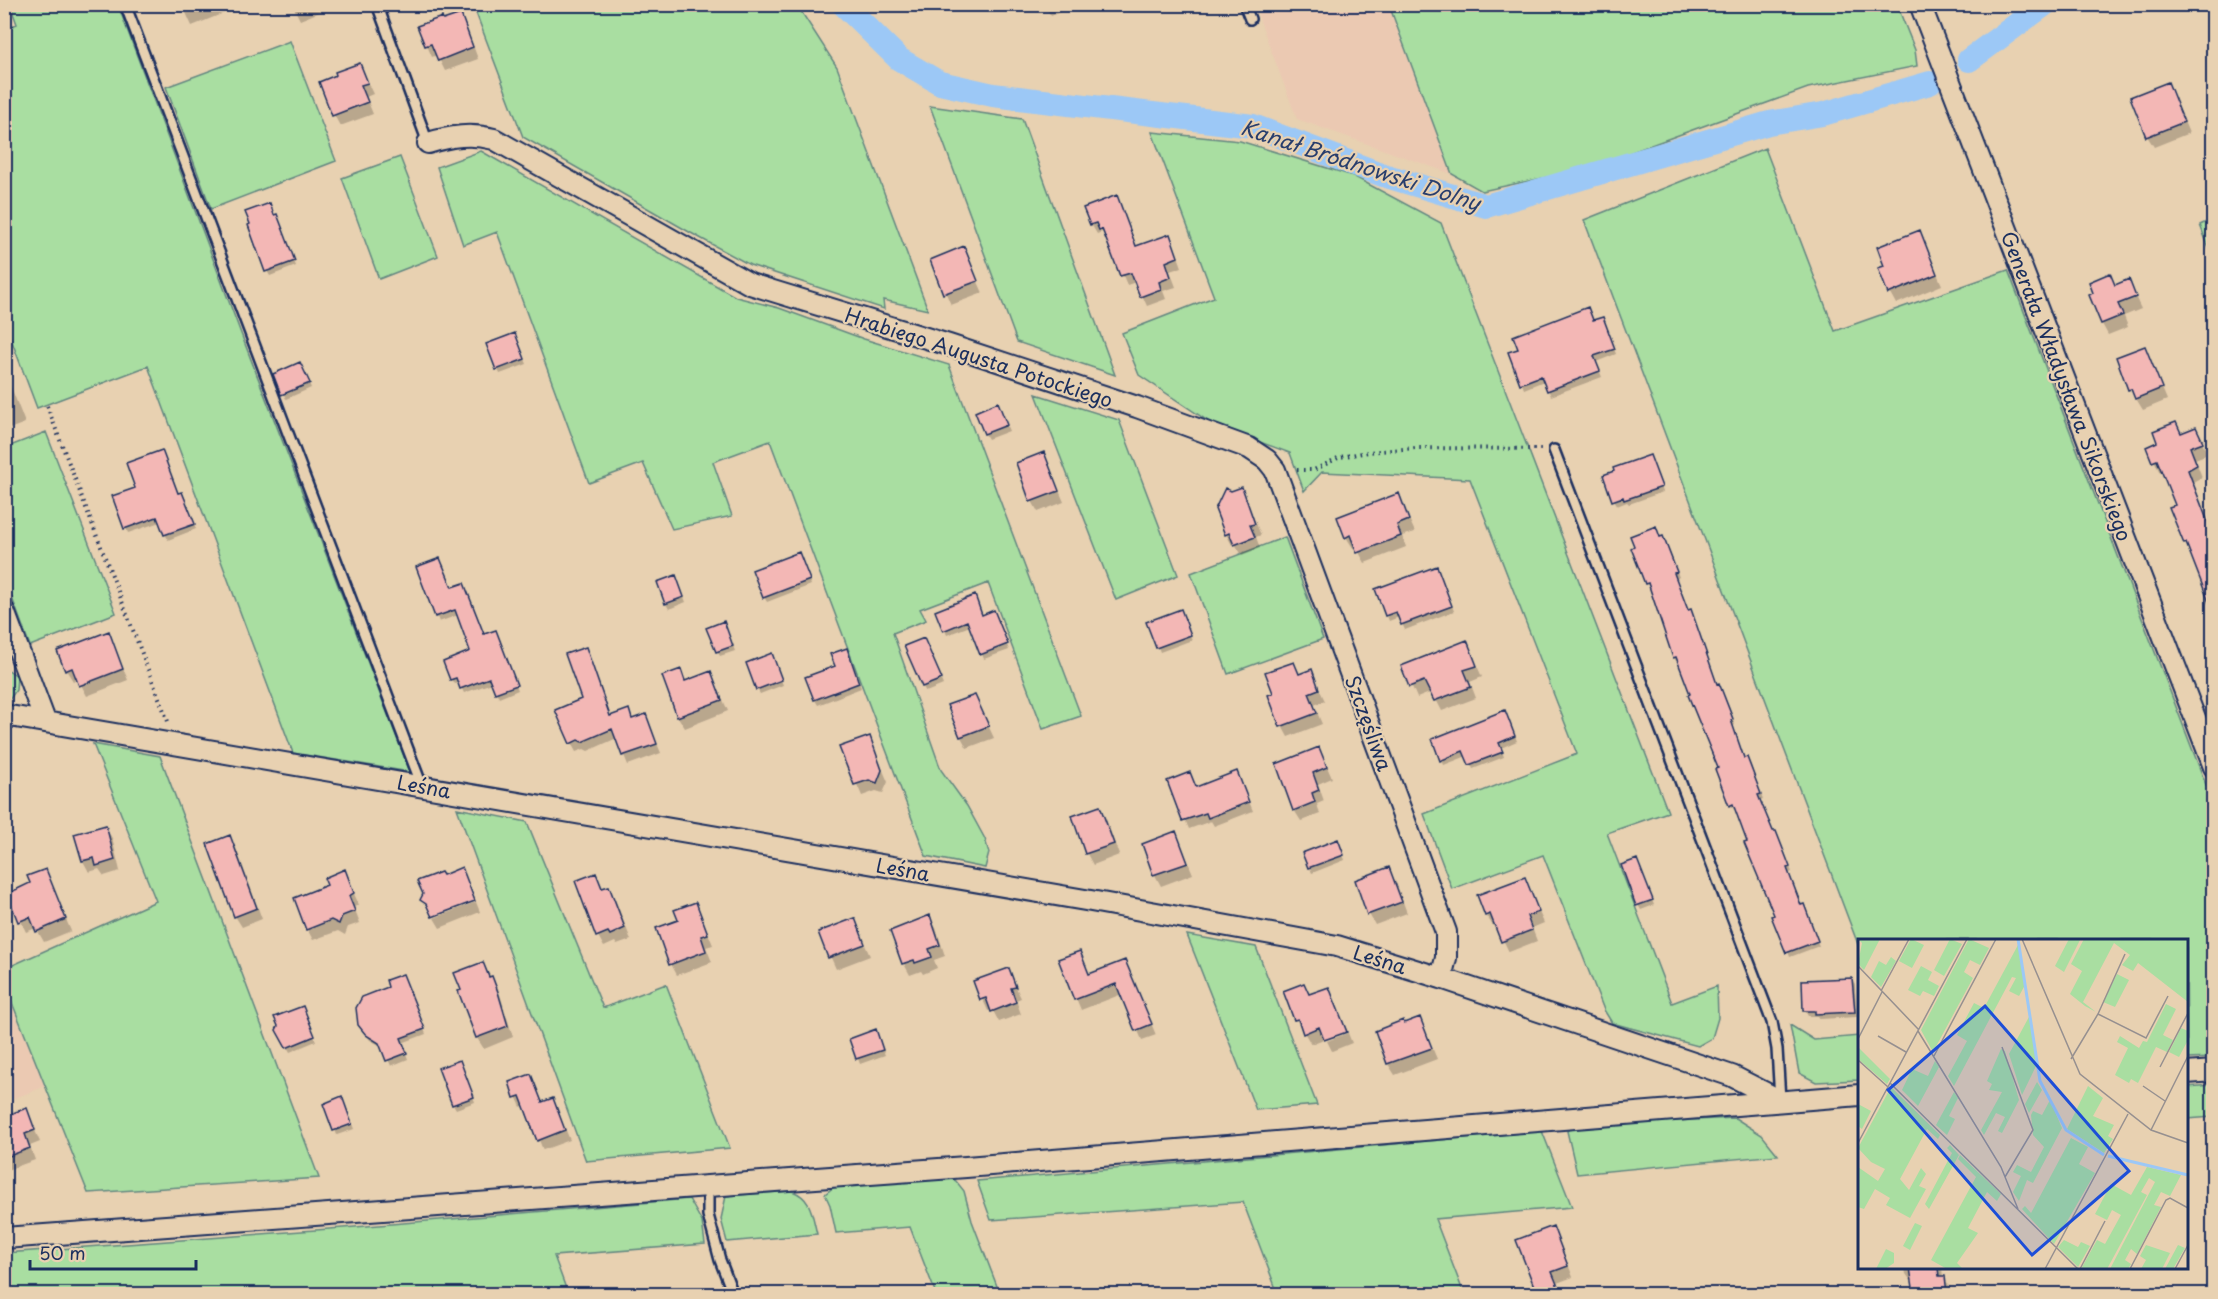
<svg xmlns="http://www.w3.org/2000/svg" width="2218" height="1299" viewBox="0 0 2218 1299" font-family="'Playpen Sans',sans-serif">
<rect width="100%" height="100%" fill="#e8d1b1"/>
<filter id="ink" filterUnits="userSpaceOnUse"><feTurbulence type="fractalNoise" baseFrequency=".0167" numOctaves="2"/><feDisplacementMap in="SourceGraphic" scale="12" xChannelSelector="R" yChannelSelector="G"/><feConvolveMatrix kernelMatrix="1 2 1 2 8 2 1 2 1" color-interpolation-filters="sRGB"/></filter>
<g filter="url(#ink)">
<path fill="#ebc9b2" d="M1254 5H1389L1452 174 1297 119Z
M4 985 46 1086 5 1102H4Z"/>
<path fill="#a9dea1" stroke="#628680" stroke-width="1.5" d="M10 5H118L240 331 410 772 293 753 148 366 37 408 5 323 4 29 17 24Z
M473 5H797L837 67 928 310 883 300 884 309 750 265 691 233 523 137Z
M1389 5H1897L1915 50 1917 66 1808 88 1585 169 1482 191 1452 174Z
M290 41 336 161 211 209 166 87Z
M930 106 1022 119 1115 375 1017 342Z
M1152 132 1240 141 1353 176 1441 223 1668 812 1607 833 1672 1003 1717 986 1718 1018 1712 1038 1698 1046 1612 1023 1604 1010 1543 855 1452 889 1424 814 1577 754 1470 479 1322 472 1304 491 1290 453 1214 425 1139 375 1122 333 1214 297Z
M1765 148 1835 331 2008 270 2213 803V1058L2187 1059 2186 940H1860L1859 947 1584 220Z
M481 151 736 297 779 308 864 339 949 365 1081 716 1043 729 988 583 920 609 926 620 893 633 941 770 967 806 985 839 989 853 985 868 926 856 770 441 713 462 732 516 672 529 643 463 589 483 497 232 463 245 437 167Z
M400 157 438 256 379 279 342 178Z
M2213 219V259L2200 225Z
M1036 394 1119 420 1178 575 1116 600Z
M46 432 116 613 30 646 5 579V448Z
M1285 537 1323 639 1228 674 1191 573Z
M4 667 17 676 16 690 10 699 5 698Z
M93 744 160 756 319 1178 88 1193 5 985 4 969 156 901Z
M457 808 527 822 603 1008 666 984 730 1148 586 1161Z
M1187 935 1256 947 1317 1105 1256 1110Z
M1790 1025 1814 1040 1859 1036V1080L1816 1082 1799 1073Z
M2213 1085V1117L2187 1119V1087Z
M1735 1118 1762 1135 1778 1155 1577 1174 1567 1131 1573 1126Z
M1542 1131 1572 1207 1435 1219 1464 1294H1278L1243 1202 991 1220 977 1181Z
M950 1178 956 1181 964 1191 972 1221 1000 1294H936L910 1227 836 1233 830 1205 825 1194 834 1187Z
M792 1191C812 1198 812 1215 817 1234L727 1242 721 1219 726 1196Z
M689 1199 702 1222 705 1244 554 1256 568 1294H15L5 1265V1253L343 1228Z"/>
<path fill="#0003" d="M182 4H221L224 13 192 26Z
M292 4H331L332 7 300 20Z
M1073 4 1074 6 1051 16 1044 4Z
M460 15 466 26 478 59 445 71 437 55 432 57 419 27Z
M359 65 373 94 366 97 373 114 340 126 334 115Z
M2168 84 2189 133 2154 147 2147 136Z
M1116 197 1137 248 1169 236 1174 245 1182 267 1170 271 1176 287 1163 291 1166 299 1147 306 1136 282 1127 285 1107 238 1102 232 1097 234 1091 224Z
M272 210 279 221 296 266 270 276 267 271Z
M1919 232 1942 285 1896 304 1890 293 1886 267Z
M963 248 983 293 951 305 932 261Z
M2110 275 2116 286 2128 281 2141 309 2124 316 2128 327 2108 335 2102 324Z
M1593 321 1605 323 1616 354 1596 362 1602 377 1551 396 1544 381 1524 389 1510 353Z
M517 340 527 364 500 374 488 345Z
M2145 347 2167 400 2143 410 2130 389Z
M303 368 311 388 286 399 275 374Z
M4 376 11 387 25 423 4 431Z
M1000 409 1009 431 988 439 985 434Z
M2196 429 2208 454 2195 459 2202 477 2193 482 2214 534V610L2192 554 2185 543 2177 506 2163 471 2160 473 2148 447Z
M1043 453 1064 502 1038 512 1032 501Z
M1652 461 1663 492 1629 504 1627 502 1617 506 1605 475Z
M1241 489 1261 535 1256 537 1260 548 1242 555 1235 544 1232 545 1226 534 1217 509 1231 493Z
M178 495 185 499 196 529 168 540 160 522 128 533 126 528Z
M1398 495 1415 532 1402 536 1406 547 1365 563 1356 547 1353 548 1346 537Z
M1656 527 1661 538 1663 537 1666 542 1679 577 1676 579 1717 685H1719L1722 690 1735 725 1733 726 1745 759 1747 758 1750 763 1763 799 1760 800 1773 833 1778 837 1792 872 1789 873 1801 907 1806 911 1819 946 1790 957 1736 809 1734 810 1731 805 1720 769 1680 661 1677 662 1674 658 1651 588 1647 584 1633 548Z
M801 558 811 585 767 602 764 597Z
M418 568 452 589 484 636 496 632 518 690 499 698 492 683 464 693 459 683 454 684 451 679 472 652 458 615 439 622Z
M1439 572 1454 611 1405 630 1399 617 1389 621 1377 590Z
M676 577 686 602 669 609 666 604Z
M937 612 996 617 1009 650 984 659 970 626 947 635Z
M1183 616 1192 640 1160 652 1158 647Z
M726 628 735 651 720 656 717 651Z
M108 633 128 680 87 696 78 679 73 681 66 670Z
M1466 641 1482 677 1470 682 1476 698 1442 711 1432 692 1417 698 1403 666Z
M926 644 943 685 926 692 923 687Z
M585 649 590 658 611 717 628 711 633 720 645 715 661 753 628 765 617 738 588 751 584 749 576 752 571 743 583 700Z
M849 655 861 688 818 705 815 700 837 667Z
M774 660 783 685 760 694 757 689Z
M1293 663 1300 675 1311 671 1325 701 1314 705 1322 724 1288 737 1282 726 1275 694Z
M680 670 687 682 711 673 728 711 685 728 678 717 664 677Z
M975 697 994 738 967 748 961 737Z
M1508 717 1517 741 1501 748 1504 757 1473 769 1467 756 1444 765 1442 760Z
M869 738 888 782 883 793 876 791 862 796 841 748Z
M1319 749 1332 778 1318 784 1324 801 1317 804 1320 814 1301 821 1294 810Z
M1237 773 1253 811 1214 826 1211 821 1189 829 1169 782 1190 774 1197 788Z
M1100 808 1106 819 1119 855 1093 865 1087 854 1074 817Z
M105 827 112 838 120 871 104 876 99 869 89 872 83 861Z
M1176 833 1193 874 1161 886 1155 875 1144 845Z
M229 837 236 848 262 919 242 927 235 916Z
M1340 846 1345 860 1312 873 1304 854Z
M1639 866 1654 905 1641 910 1638 905Z
M461 869 475 899 433 915 422 900 442 876Z
M1388 869 1395 880 1407 913 1375 925 1369 914Z
M45 871 71 931 44 942 36 928 26 932 8 894 32 884Z
M344 871 359 905 354 907 360 923 348 927 345 935 338 931 313 940 307 929 329 886Z
M595 875 603 890 608 888 615 899 631 940 617 945 615 942 604 947 598 936Z
M1524 879 1544 923 1532 928 1537 941 1509 952 1496 925 1493 926 1486 915Z
M476 902 480 912 440 928 434 918Z
M696 904 713 945 706 947 712 962 677 975 671 964 680 921Z
M929 917 936 928 945 956 934 960 937 968 923 974 921 971 910 975 904 964 892 931Z
M854 920 870 956 836 969 820 933Z
M1080 953 1090 975 1125 961 1156 1035 1142 1040 1122 994 1081 1010 1060 960Z
M483 964 498 988 513 1037 484 1049 477 1038 460 992 462 991Z
M1008 970 1021 998 1016 1000 1021 1014 999 1022 992 1009 988 1011 975 982Z
M403 976 426 1034 402 1043 408 1059 391 1066 383 1047 370 1040 359 1025Z
M1852 979 1855 984 1857 1017 1820 1019 1818 1016H1808L1805 1011Z
M1304 985 1310 996 1329 989 1347 1030 1311 1044 1296 1019Z
M305 1012 316 1041 290 1052 278 1030Z
M1420 1019 1437 1059 1395 1075 1388 1064 1404 1025Z
M1348 1033 1352 1043 1332 1051 1327 1041Z
M878 1036 885 1055 860 1064 851 1040Z
M462 1066 475 1102 456 1109 453 1104Z
M531 1075 543 1104 553 1100 570 1140 543 1150 525 1105 521 1107 510 1083Z
M344 1103 354 1129 337 1135 335 1130Z
M26 1110 40 1142 30 1146 35 1160 4 1171V1118Z
M1552 1228 1558 1239 1573 1277 1557 1283 1562 1294H1539L1518 1241Z
M1905 1268H1942L1943 1277 1951 1288 1952 1294H1915L1914 1285 1906 1274Z
M841 1287 845 1294H816L818 1293Z"/>
<g fill="none" stroke-linecap="round" stroke-linejoin="round">
<path stroke="#9cc8f6" stroke-width="24" d="M843 4 899 59 940 83 993 95 1253 126 1383 175 1486 206 1769 123 1823 114 1930 83
M1969 60 2045 4"/>
</g>
<path fill="#f3b7b5" stroke="#1b2f5e" stroke-width="1.5" d="M461 14 473 47 438 61 431 44 425 46 417 26 442 17 443 20Z
M360 63 368 83 361 85 368 102 332 116 319 82 336 75 335 72Z
M2168 82 2184 122 2146 137 2130 97Z
M1117 195 1136 246 1170 234 1178 257 1166 262 1171 277 1159 282 1161 289 1140 297 1131 273 1120 276 1102 229 1099 230 1096 223 1090 225 1083 208Z
M270 203 274 215 277 214 295 261 265 272 248 225 250 224 245 212Z
M1920 230 1937 274 1888 294 1878 268 1884 266 1877 247Z
M964 246 978 281 943 294 930 260Z
M2110 273 2115 285 2129 279 2136 297 2118 304 2123 315 2101 324 2089 295 2093 293 2089 282Z
M1588 307 1593 320 1603 317 1615 349 1594 356 1600 371 1547 391 1541 376 1520 384 1508 352 1518 349 1513 336Z
M515 333 525 359 496 370 486 344Z
M2145 346 2162 388 2135 399 2131 389 2128 390 2116 357Z
M300 362 310 383 281 395 273 374Z
M998 402 1007 425 984 434 975 412Z
M2176 422 2181 433 2196 427 2203 442 2190 447 2197 465 2188 470 2212 533 2209 534 2214 545V610H2212L2186 543 2184 544 2169 507 2175 505 2157 460 2152 462 2146 447 2157 442 2153 431Z
M162 450 178 493 182 492 195 524 164 535 157 517 124 529 112 496 135 488 126 463Z
M1044 452 1059 491 1030 502 1016 463Z
M1650 455 1662 487 1624 500 1623 497 1612 501 1603 475 1614 471 1613 468Z
M1242 487 1255 524 1250 525 1255 537 1234 545 1229 533 1225 535 1215 509 1225 488 1231 491Z
M1399 493 1409 520 1397 525 1401 536 1357 553 1350 535 1345 538 1337 517Z
M1656 526 1660 537 1663 536 1677 572 1674 573 1688 610 1691 609 1717 684 1719 683 1733 719 1731 720 1744 758 1747 757 1761 794 1758 795 1773 831H1776L1790 867 1787 868 1801 905 1804 904 1818 941 1786 953 1771 916 1774 915 1744 843 1747 842 1733 804 1729 806 1715 769 1718 768 1688 695 1690 694 1676 657 1673 658 1648 583 1645 584 1631 548 1634 546 1630 536Z
M799 552 810 580 763 598 752 570Z
M440 558 452 587 464 583 484 634 496 630 517 685 495 693 489 678 460 689 456 678 450 680 443 662 470 651 455 610 435 617 416 567Z
M1437 566 1452 606 1401 625 1396 612 1385 616 1375 589Z
M676 575 684 597 665 604 657 582Z
M975 595 982 615 994 610 1008 644 980 655 967 621 943 631 935 611Z
M1181 609 1191 635 1156 648 1146 622Z
M724 621 733 646 716 652 706 628Z
M109 631 123 669 79 686 72 668 65 671 57 651Z
M924 638 942 679 922 687 904 646Z
M1467 640 1477 666 1464 670 1471 687 1434 701 1424 681 1409 687 1401 666Z
M586 647 610 716 629 709 632 719 646 714 657 744 622 756 612 729 582 742 578 740 570 744 555 710 581 699 565 654Z
M847 648 859 683 814 700 805 677 835 666 830 654Z
M772 653 782 680 756 690 746 663Z
M1294 662 1299 674 1312 669 1319 689 1309 693 1317 713 1280 727 1268 695 1273 693 1265 672Z
M681 669 685 681 711 671 722 700 677 717 662 676Z
M975 695 989 726 960 737 947 705Z
M1505 710 1515 736 1499 743 1503 752 1469 765 1463 751 1440 761 1432 739Z
M870 736 882 770 877 783 869 780 854 785 839 747Z
M1319 747 1327 767 1313 773 1319 790 1312 793 1315 802 1293 811 1276 764Z
M1237 771 1249 802 1208 818 1206 813 1182 821 1167 781 1190 772 1196 787Z
M1100 806 1114 844 1085 854 1072 816Z
M106 825 115 860 96 866 94 858 82 861 74 834Z
M1176 831 1188 863 1153 875 1142 844Z
M230 835 257 908 234 917 207 844Z
M1338 839 1344 855 1308 868 1302 853Z
M1637 859 1653 900 1636 906 1621 865Z
M462 867 475 901 432 917 426 904 420 900 423 894 417 881 441 872 443 875Z
M1389 867 1402 902 1367 915 1355 880Z
M46 869 66 919 36 932 30 917 18 922 7 894 30 883 27 876Z
M345 869 354 893 349 896 355 911 342 916 339 924 331 920 306 930 294 898 327 885 324 878Z
M596 873 602 888 609 886 625 928 610 935 608 932 596 937 575 881Z
M1525 877 1539 912 1527 916 1532 930 1501 942 1490 914 1485 916 1477 895Z
M696 902 708 934 701 936 706 951 669 965 656 928 678 920 674 910Z
M930 915 940 945 929 949 932 957 915 963 914 960 902 964 890 931Z
M855 918 865 944 828 958 818 932Z
M1080 951 1089 974 1125 960 1152 1024 1135 1031 1116 984 1074 1000 1058 959Z
M483 962 489 977 492 976 498 992 508 1026 476 1038 458 991 461 990 454 973Z
M1009 968 1016 987 1011 988 1016 1002 991 1012 986 998 980 1000 973 981Z
M403 974 425 1029 401 1038 407 1053 386 1061 379 1043 366 1035 358 1025 356 1008 362 997 388 987 386 980Z
M1852 978 1855 1012 1815 1014V1011H1803L1802 980Z
M1304 983 1309 994 1329 987 1347 1032 1324 1040 1319 1027 1303 1034 1298 1019 1294 1020 1283 991Z
M303 1006 315 1036 286 1048 276 1030 278 1026 274 1017Z
M1420 1017 1432 1048 1387 1064 1375 1031 1403 1020 1404 1023Z
M876 1029 883 1050 856 1059 849 1039Z
M460 1060 474 1097 452 1105 438 1068Z
M531 1074 542 1102 553 1098 565 1130 537 1141 520 1096 514 1098 509 1082Z
M342 1096 352 1124 333 1131 323 1104Z
M27 1108 35 1130 25 1134 30 1148 4 1158V1116Z
M1553 1226 1568 1266 1552 1272 1561 1294H1537L1516 1240Z
M1910 1268H1938L1939 1276H1945L1947 1294H1914Z"/>
<g fill="none" stroke-linecap="round" stroke-linejoin="round">
<g stroke="#1b2f5e" stroke-width="14">
<path id="lane" d="M125 4 422 786
M377 4 428 143
M1244 4 1250 19
M1554 450 1772 1022 1777 1049 1780 1100
M708 1186V1215L720 1260 733 1294"/>
</g>
<g stroke="#1b2f5e" stroke-width="24">
<path id="street" d="M1920 4 2214 767
M428 143C451 136 471 133 494 139L750 284 949 345 1137 407 1249 448 1267 460 1275 470 1446 932V958L1441 978
M4 611 45 721
M4 715 1091 901 1337 946 1441 978 1732 1076 1779 1100
M2186 1073 2214 1071
M4 1238 966 1167 1860 1095"/>
</g>
<path stroke="#1b2f5e" stroke-width="4" stroke-dasharray="1.5 4.5" stroke-linecap="butt" d="M47 406 169 724
M1297 470H1314L1340 457 1368 452 1415 448 1541 449"/>
<use href="#lane" stroke="#e8d1b1" stroke-width="9"/>
<use href="#street" stroke="#e8d1b1" stroke-width="20"/>
</g>
</g>
<g text-anchor="middle" dominant-baseline="central" stroke-width="4.5" stroke-linejoin="round" paint-order="stroke">
<g font-size="20" fill="#1b2f5e" stroke="#e8d1b1">
<text transform="translate(979 357) rotate(18)">Hrabiego Augusta Potockiego</text>
<text transform="translate(2067 386) rotate(69)">Generała Władysława Sikorskiego</text>
<text transform="translate(1369 723) rotate(70)">Szczęśliwa</text>
<text transform="translate(424 786) rotate(10)">Leśna</text>
<text transform="translate(903 869) rotate(10)">Leśna</text>
<text transform="translate(1380 959) rotate(17)">Leśna</text>
</g>
<g font-size="21" font-style="italic" fill="#283e6d" stroke="#e8d1b1">
<text transform="translate(1361 164) rotate(18)">Kanał Bródnowski Dolny</text>
</g>
</g>
<g transform="translate(1858 939)">
<rect width="330" height="330" fill="#e8d1b1"/>
<path d="M0 0H22L6 31 0 25 4 4ZM53 0 66 6 54 29 41 22ZM92 0 104 5 86 37 76 31ZM111 0 131 9 122 26 112 21 106 33 115 39 75 113 63 91ZM211 0 222 1 206 33 197 27ZM226 0H330V63L280 24 275 32 264 26 272 16 256 4 225 63 238 73 227 67 212 55 224 32 213 25ZM160 6 167 46 161 57 151 52 158 39 154 38 96 147 90 137 109 102 99 96 116 64 126 69ZM33 18 38 22 23 48 13 38 21 22 28 26ZM63 27 74 33 70 41 81 47 76 57 65 52 62 57 50 51ZM259 35 271 41 257 68 245 63ZM308 65 318 70 305 96 315 101 309 113 298 108 280 144 273 140 271 144 257 136 270 109 259 103 262 97 281 109 285 102 289 103ZM172 76 179 125 164 156 151 115ZM323 89 330 92V101L321 118 311 113ZM0 108 32 140 29 145 0 120ZM143 110 147 112 161 161 144 194 140 192 147 178 138 174 126 196 123 191 144 153 131 151 134 145 129 142ZM77 122 81 128 60 167 44 151 54 130 70 137ZM179 143 184 151 171 174 167 165ZM230 147 245 159 235 177 256 186 250 197 255 200 246 214 209 190ZM33 148 82 196 80 200 69 190 42 240 51 251 63 229 68 235 61 247 68 250 52 279 28 266 32 259 17 250 6 270 0 268V228L20 242 27 230 13 223 0 209ZM96 153 100 159 91 177 97 180 89 196 78 186ZM192 161 204 189 175 244 169 241 161 262 155 253 163 237 155 233 159 226 173 233 186 208 175 196 173 176 175 172 184 176ZM0 165 13 172 4 190 0 187ZM213 199 230 208 221 225 237 234 196 305 164 270 167 267 173 274ZM92 206 101 216 71 270 67 265 94 214 89 209ZM102 216 143 255 139 262 129 253 110 289 120 294 99 324 105 330H89L73 321 118 238 100 220ZM289 228 323 236 312 257 303 253 296 266 303 268 279 315 273 310 267 321 273 325 270 330H252L297 243 291 239 283 253 289 256 249 330H223L239 301 247 305 263 276 254 271 249 281 237 275 253 245 273 256ZM57 284 64 287 52 311 45 307ZM206 301 220 308 223 303 232 307 220 328 200 308ZM288 306 312 314 304 330H283L288 321 282 317ZM320 306 327 309 315 330H307ZM28 310 36 314V324L27 330H18Z" fill="#a9dea1"/>
<path fill="none" stroke="#9cc8f6" stroke-width="3" d="M160 0 182 142 208 191 246 216M250 217 330 236"/>
<path fill="none" stroke="#969090" stroke-width="1.5" d="M164 0 222 135 293 191 330 204M0 27 61 91M23 52 51 0M240 75 288 99 310 57M60 92 143 228 160 270M20 97 48 113M0 100 24 53M144 108 175 191 147 238M76 117 138 0M213 120 240 75 267 15M0 121 30 148M302 128 330 74M32 144 220 330M285 147 307 162M293 191 330 117M0 204 109 0M187 330 270 175M222 330 247 282M272 330 308 261 312 259 330 269M317 330 330 306"/>
<path fill="#1d4ed8" fill-opacity="0.15" stroke="#1d4ed8" stroke-width="3" d="M127 67 271 232 174 316 30 151Z"/>
<rect width="330" height="330" fill="none" stroke="#1b2f5e" stroke-width="3"/>
</g>
<rect width="2218" height="1299" fill="none" stroke="#e8d1b1" stroke-width="24"/>
<rect x="12" y="12" width="2194" height="1275" fill="none" stroke="#1b2f5e" stroke-width="2" filter="url(#ink)"/>
<path d="M30 1260v9h166v-9" fill="none" stroke="#1b2f5e" stroke-width="3"/>
<text x="39" y="1260" font-size="18" fill="#1b2f5e" stroke="#e8d1b1" stroke-width="4.5" paint-order="stroke">50 m</text>
</svg>
